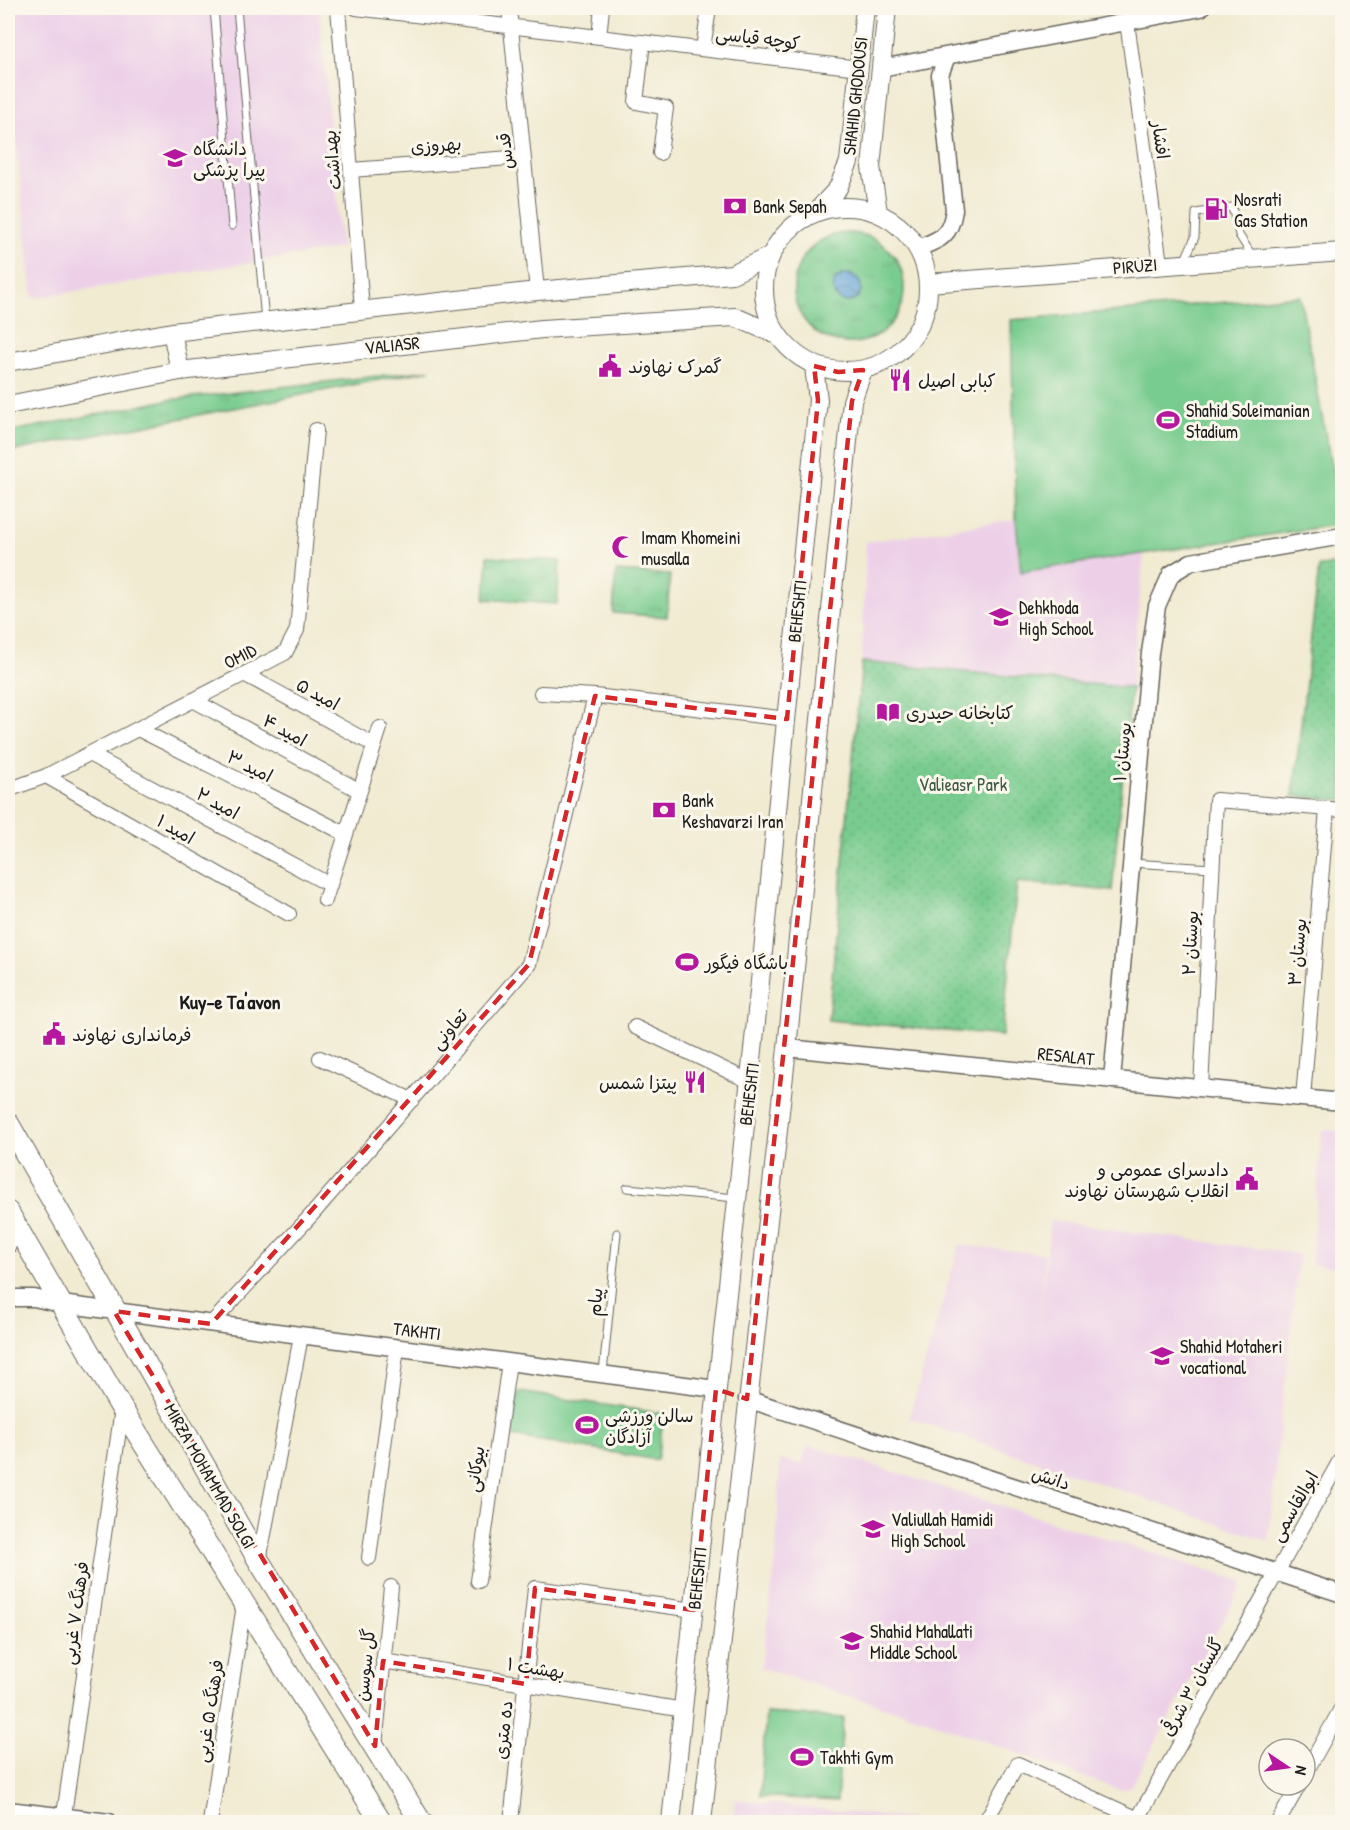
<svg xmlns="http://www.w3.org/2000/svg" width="1350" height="1830" viewBox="0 0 1350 1830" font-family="'Patrick Hand','Playpen Sans Arabic',sans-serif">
<defs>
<pattern id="grass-tufts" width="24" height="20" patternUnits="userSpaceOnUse" patternTransform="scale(1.5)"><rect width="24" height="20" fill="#79cc8f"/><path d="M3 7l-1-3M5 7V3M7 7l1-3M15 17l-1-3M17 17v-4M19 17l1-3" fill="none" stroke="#68af7b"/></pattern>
<pattern id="park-dots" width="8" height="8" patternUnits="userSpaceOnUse" patternTransform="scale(1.5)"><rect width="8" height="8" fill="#79cc8f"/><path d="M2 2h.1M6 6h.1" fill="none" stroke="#68af7b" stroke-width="1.8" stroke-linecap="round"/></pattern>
<pattern id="water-waves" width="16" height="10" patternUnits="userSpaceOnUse" patternTransform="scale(1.5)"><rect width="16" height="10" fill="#65a4d7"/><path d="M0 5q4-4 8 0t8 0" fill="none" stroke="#5285ae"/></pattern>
</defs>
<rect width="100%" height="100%" fill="#fbf7ec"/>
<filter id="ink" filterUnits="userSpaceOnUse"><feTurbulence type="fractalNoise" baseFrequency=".0167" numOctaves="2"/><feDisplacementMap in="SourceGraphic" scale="12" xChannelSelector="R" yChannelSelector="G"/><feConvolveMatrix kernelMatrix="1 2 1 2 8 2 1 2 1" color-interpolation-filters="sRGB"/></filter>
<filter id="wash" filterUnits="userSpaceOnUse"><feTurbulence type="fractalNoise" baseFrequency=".008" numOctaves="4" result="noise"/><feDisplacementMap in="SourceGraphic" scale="24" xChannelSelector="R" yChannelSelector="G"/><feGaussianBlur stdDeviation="1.35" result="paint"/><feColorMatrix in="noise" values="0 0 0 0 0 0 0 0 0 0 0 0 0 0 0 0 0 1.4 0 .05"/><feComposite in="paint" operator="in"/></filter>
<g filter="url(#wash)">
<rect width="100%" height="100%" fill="#f1ebd2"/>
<path fill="#edd0e8" d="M8 8H319L341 248 33 298 8 67Z
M1016 519 1021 572 1144 553 1131 688 862 662 866 542Z
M1322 1130 1342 1131V1268L1311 1264Z
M1050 1221 1299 1254 1268 1541 909 1418 959 1245 1045 1254 1036 1356Z
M808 1445 1244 1582 1131 1787 1120 1790 921 1718 761 1668 776 1559 780 1460 801 1464Z
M736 1800 938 1822H733Z"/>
<path fill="url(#grass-tufts)" stroke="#4a7456" stroke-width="1.5" d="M794 288a55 55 0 1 1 110 0a55 55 0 1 1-110 0Z
M430 370 8 452V432L168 400Z
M488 556 560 561 557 604 485 599Z
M616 571 670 575 667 617 613 613Z"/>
<path fill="url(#park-dots)" stroke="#4a7456" stroke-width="1.5" d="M1342 562V800L1293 796 1319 567Z
M862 662 1131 688 1112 891 1017 882 1002 1036 828 1020Z"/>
<path fill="#79cc8f" stroke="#4a7456" stroke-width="1.5" d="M1300 296 1342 524 1021 572 1016 519 1011 320Z
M519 1392 664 1414 657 1460 511 1436Z
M766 1713 843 1718 837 1801 760 1796Z"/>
<path fill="url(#water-waves)" stroke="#40607a" stroke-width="1.5" d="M833 288a14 14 0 1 1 28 0a14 14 0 1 1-28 0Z"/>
</g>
<g filter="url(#ink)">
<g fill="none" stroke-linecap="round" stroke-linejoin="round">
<g stroke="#67645c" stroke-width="9">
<path id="service" d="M214 8 232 226
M237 8 265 321
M1184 262 1195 237 1196 213 1232 207 1239 235 1253 257
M1131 863 1212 868
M627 1188 736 1198
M603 1373 617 1233"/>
</g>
<g stroke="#67645c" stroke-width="16">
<path id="minor" d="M338 8 362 309
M356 8 859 68
M509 8 537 291
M1127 22 1160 264
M599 37 602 8
M643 42 636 102 666 108 660 153
M703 49 709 8
M351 170 523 157
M244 674 374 745
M541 693 595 696 787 719
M193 700 360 791
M138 729 346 834
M89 754 330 885
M46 776 289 914
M8 790 46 776 285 653 297 630 316 430
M325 900 380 728
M635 1027 751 1082
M320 1058 412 1100
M1201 1088 1216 800 1342 810
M1303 1098 1327 809
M211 1324 316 1210 529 964 595 696
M369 1558 397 1348
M259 1561 301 1336
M478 1581 509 1362
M383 1661 684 1710
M375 1746 391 1587
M1305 1774 1342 1707
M63 1822 122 1409
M210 1822 244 1605
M511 1822 535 1588 694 1610
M985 1822 1018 1764 1145 1822
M1136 1822 1342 1457
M1278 1822 1299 1785"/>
</g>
<g stroke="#67645c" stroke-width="19">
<path id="tertiary" d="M881 68 1201 8
M918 248C941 239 950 237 954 210L940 75 947 56
M787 1048 1342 1102
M1112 1080 1150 653 1157 606 1171 574 1191 562 1342 536
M8 1245 16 1227
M8 1298H34L61 1304 716 1389
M747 1399 1342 1594
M8 1810 109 1822"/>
</g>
<g stroke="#67645c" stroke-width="20">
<path id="secondary" d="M764 289a82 82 0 1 1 164 0a82 82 0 1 1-164 0Z
M817 211 838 188 849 162 865 8
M878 212 871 167 887 8
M928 283 1342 252
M172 332 180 371
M8 362 172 332 537 291 732 274 770 256
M8 405 180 371 542 329 735 317 777 335
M671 1822C723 1349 772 874 818 400L814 366
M702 1822 787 1048 852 401 863 370"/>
</g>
<g stroke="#67645c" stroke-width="23">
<path id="primary" d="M8 1123 259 1561 421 1822
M8 1212 122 1409 381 1822"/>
</g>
<use href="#service" stroke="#fff" stroke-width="7"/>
<use href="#minor" stroke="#fff" stroke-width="14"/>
<use href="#tertiary" stroke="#fff" stroke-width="16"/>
<use href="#secondary" stroke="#fff" stroke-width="18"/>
<use href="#primary" stroke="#fff" stroke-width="21"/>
</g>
</g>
<path fill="none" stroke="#d62828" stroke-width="4.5" stroke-dasharray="12 8" stroke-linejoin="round" d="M814 366 838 372 863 370 852 401 747 1399 716 1389 694 1610 535 1588 526 1684 383 1661 375 1746 114 1311 211 1324 529 964 595 696 787 719 818 400Z"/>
<defs>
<g id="university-bare" transform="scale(1.8)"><path d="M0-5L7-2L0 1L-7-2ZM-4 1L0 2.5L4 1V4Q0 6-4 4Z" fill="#b5179e" stroke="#fbf7ec" stroke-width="2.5" paint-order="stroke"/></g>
<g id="bank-bare" transform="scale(1.8)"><path d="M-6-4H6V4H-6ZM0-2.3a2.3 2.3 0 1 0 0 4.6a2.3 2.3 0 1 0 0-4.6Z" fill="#b5179e" stroke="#fbf7ec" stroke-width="2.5" paint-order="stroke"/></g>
<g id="fuel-bare" transform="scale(1.8)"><path d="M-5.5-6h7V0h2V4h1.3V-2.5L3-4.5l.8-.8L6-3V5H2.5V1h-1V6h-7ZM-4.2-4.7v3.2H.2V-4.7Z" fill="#b5179e" stroke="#fbf7ec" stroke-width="2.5" paint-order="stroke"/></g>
<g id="civic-bare" transform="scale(1.8)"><path d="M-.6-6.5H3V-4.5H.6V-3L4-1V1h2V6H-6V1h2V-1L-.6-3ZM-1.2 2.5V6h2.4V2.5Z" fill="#b5179e" stroke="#fbf7ec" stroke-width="2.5" paint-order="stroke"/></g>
<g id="restaurant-bare" transform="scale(1.8)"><path d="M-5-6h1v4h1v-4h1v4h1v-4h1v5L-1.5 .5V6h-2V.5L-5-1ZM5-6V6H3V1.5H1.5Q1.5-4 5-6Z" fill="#b5179e" stroke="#fbf7ec" stroke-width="2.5" paint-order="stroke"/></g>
<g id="stadium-bare" transform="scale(1.8)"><path d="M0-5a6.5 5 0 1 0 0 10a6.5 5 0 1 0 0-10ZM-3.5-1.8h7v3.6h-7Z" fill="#b5179e" stroke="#fbf7ec" stroke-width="2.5" paint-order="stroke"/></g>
<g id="mosque-bare" transform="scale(1.8)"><path d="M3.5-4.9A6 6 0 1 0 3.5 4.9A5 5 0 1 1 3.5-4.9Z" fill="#b5179e" stroke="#fbf7ec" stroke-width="2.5" paint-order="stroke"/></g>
<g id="school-bare" transform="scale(1.8)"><path d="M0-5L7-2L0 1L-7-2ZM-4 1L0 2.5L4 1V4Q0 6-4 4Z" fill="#b5179e" stroke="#fbf7ec" stroke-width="2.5" paint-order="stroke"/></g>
<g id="library-bare" transform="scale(1.8)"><path d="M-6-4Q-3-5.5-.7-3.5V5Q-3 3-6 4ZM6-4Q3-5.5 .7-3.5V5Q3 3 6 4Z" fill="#b5179e" stroke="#fbf7ec" stroke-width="2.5" paint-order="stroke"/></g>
</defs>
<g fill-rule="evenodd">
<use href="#university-bare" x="175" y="158"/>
<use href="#bank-bare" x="735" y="206"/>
<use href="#fuel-bare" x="1216" y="209"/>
<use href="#civic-bare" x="610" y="366"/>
<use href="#restaurant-bare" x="900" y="380"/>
<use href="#stadium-bare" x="1168" y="420"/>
<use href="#mosque-bare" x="623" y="547"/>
<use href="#school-bare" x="1001" y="617"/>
<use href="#library-bare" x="888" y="712"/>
<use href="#bank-bare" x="664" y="810"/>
<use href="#stadium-bare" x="687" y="962"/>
<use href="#civic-bare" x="54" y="1034"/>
<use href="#restaurant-bare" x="695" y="1082"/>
<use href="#civic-bare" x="1247" y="1179"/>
<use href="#school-bare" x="1162" y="1356"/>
<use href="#stadium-bare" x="587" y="1425"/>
<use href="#school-bare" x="873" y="1529"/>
<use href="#school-bare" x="852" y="1641"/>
<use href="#stadium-bare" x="802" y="1757"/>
</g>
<g text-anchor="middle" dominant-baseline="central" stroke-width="6" stroke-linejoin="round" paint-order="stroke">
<g font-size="18" fill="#1c1c1c" stroke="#fbf7ec">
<text transform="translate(758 38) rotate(7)">کوچه قیاسی</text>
<text transform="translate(855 96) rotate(-84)">SHAHID GHODOUSI</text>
<text transform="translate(1161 140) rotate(82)">افشار</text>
<text transform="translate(436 145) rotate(-4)">بهروزی</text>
<text transform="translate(505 151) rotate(-96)">قدس</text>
<text transform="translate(332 160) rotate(-95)">بهداشت</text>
<text transform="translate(1135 266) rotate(-5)">PIRUZI</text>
<text transform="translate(392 345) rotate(-6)">VALIASR</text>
<text transform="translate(797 611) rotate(-84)">BEHESHTI</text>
<text transform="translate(240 656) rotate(-27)">OMID</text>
<text transform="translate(318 694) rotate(29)">امید ۵</text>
<text transform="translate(285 730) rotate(29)">امید ۴</text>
<text transform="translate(1122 752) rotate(-85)">بوستان ۱</text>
<text transform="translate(250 766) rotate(27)">امید ۳</text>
<text transform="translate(218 803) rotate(29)">امید ۲</text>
<text transform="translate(176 829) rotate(30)">امید ۱</text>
<text transform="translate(1190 943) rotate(-87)">بوستان ۲</text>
<text transform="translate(1297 952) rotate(-85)">بوستان ۳</text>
<text transform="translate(449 1029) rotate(-49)">تعاونی</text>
<text transform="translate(1066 1056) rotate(6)">RESALAT</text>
<text transform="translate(749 1094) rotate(-83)">BEHESHTI</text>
<text transform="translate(595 1302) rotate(-85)">پیام</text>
<text transform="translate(417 1331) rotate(7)">TAKHTI</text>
<text transform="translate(475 1469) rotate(-82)">بیوکانی</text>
<text transform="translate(210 1476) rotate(60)">MIRZA MOHAMMAD SOLGI</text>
<text transform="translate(1051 1478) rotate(18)">دانش</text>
<text transform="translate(1294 1506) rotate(-60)">ابوالقاسمی</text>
<text transform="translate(697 1578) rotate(-84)">BEHESHTI</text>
<text transform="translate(75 1613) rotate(-82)">فرهنگ ۷ غربی</text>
<text transform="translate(365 1665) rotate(-84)">گل سوسن</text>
<text transform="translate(536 1668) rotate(9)">بهشت ۱</text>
<text transform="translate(1192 1687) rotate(-61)">گلستان ۳ شرقی</text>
<text transform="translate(209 1711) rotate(-81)">فرهنگ ۵ غربی</text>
<text transform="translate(503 1730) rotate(-84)">ده متری</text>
</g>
<g font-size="18" fill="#1c1c1c" stroke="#fbf7ec" text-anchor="start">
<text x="193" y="148">دانشگاه<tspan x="193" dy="21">پیرا پزشکی</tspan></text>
<text x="1234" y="199">Nosrati<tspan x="1234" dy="21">Gas Station</tspan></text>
<text x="753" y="206">Bank Sepah</text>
<text x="628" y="366">گمرک نهاوند</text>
<text x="918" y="380">کبابی اصیل</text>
<text x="1186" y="410">Shahid Soleimanian<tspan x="1186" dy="21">Stadium</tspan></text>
<text x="641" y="537">Imam Khomeini<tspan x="641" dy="21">musalla</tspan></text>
<text x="1019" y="607">Dehkhoda<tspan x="1019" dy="21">High School</tspan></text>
<text x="906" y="712">کتابخانه حیدری</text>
<text x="682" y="800">Bank<tspan x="682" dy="21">Keshavarzi Iran</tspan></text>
<text x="705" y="962">باشگاه فیگور</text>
<text x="72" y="1034">فرمانداری نهاوند</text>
<text x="677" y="1082" text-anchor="end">پیتزا شمس</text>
<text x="1229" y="1169" text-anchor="end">دادسرای عمومی و<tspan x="1229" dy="21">انقلاب شهرستان نهاوند</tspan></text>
<text x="1180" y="1346">Shahid Motaheri<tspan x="1180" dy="21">vocational</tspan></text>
<text x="605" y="1415">سالن ورزشی<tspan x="605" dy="21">آزادگان</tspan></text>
<text x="891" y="1519">Valiullah Hamidi<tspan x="891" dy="21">High School</tspan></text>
<text x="870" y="1631">Shahid Mahallati<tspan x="870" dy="21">Middle School</tspan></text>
<text x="820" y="1757">Takhti Gym</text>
</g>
<g font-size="18" fill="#3d5a44" stroke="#fbf7ec">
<text x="963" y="784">Valieasr Park</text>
</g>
<g font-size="20" font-weight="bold" fill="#1c1c1c" stroke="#fbf7ec">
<text x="230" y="1001">Kuy-e Ta'avon</text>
</g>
</g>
<rect width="1350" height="1830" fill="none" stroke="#fbf7ec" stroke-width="30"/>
<g transform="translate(1287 1767) rotate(103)"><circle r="28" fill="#fbf7ec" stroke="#a29f99" stroke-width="1.5"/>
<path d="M0-4.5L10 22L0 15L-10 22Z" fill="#b5179e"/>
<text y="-9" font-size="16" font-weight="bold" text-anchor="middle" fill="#1c1c1c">N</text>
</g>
</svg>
